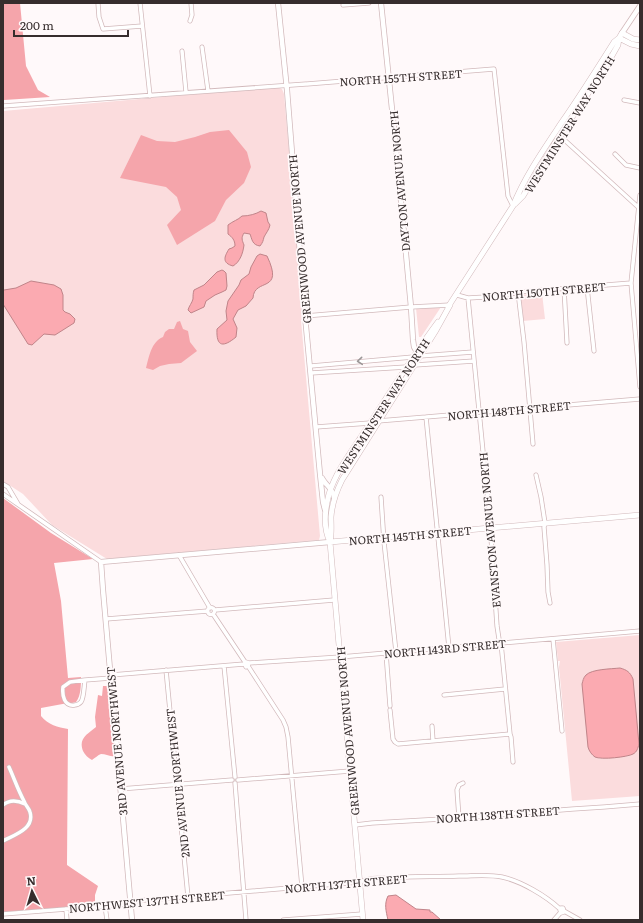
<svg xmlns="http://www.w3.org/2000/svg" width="643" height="923" viewBox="0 0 643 923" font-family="Literata,serif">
<rect width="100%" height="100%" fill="#fff9fa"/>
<path fill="#fbdcdd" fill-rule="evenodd" d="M276 87 282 89 284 94 304 319 301 320 320 536 319 540 107 559 52 525 23 494 3 481V111Z
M542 293 545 319 523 321 520 295Z
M441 307 421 337H419L416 308Z
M640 635V796L572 801 559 667 560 661H558L556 642ZM590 672 638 748C636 752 633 754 629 756L600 759 592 755 583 679 586 675Z"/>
<path fill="#f5a5ab" d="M3 3H20L26 66 38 90 50 97 4 100Z
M229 130 247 152 251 167 244 183 226 200 215 221 177 245 167 225 181 210 177 197 166 187 120 178 141 135 157 141 175 142 195 137 210 132Z
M180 321 183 329 188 331 190 342 197 351 181 363 169 364 160 366 153 370 146 368C149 357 151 342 163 337L165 332 169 329H174L177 322Z
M3 498 51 533 93 559 54 563 61 601 68 678 81 677C81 685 81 696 76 702L72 703H68L41 708V716C48 725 58 727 68 729L67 865 98 886 95 895V905L3 912Z
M103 686H110L115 754 114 756C110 757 106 754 101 754 98 755 95 758 92 760 88 758 85 755 83 751 78 738 88 734 96 727L95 717 98 695 102 696Z"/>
<path fill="#fbaab1" stroke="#c08489" d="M261 211 266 213 268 222 270 225C269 230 266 233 264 237 263 241 263 242 260 246 252 245 252 239 250 234L244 233C241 238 242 240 244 245 243 253 240 262 233 266 222 263 224 257 229 249L232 248 235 246C235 240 232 237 228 234V225C233 221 238 220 242 216 249 216 256 214 261 211Z
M260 254 267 256C285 294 254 277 253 298L246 306 238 310 233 319 237 328 236 337C224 347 216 348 217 329L227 320 226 311 228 301 239 285 241 280 249 274 251 267 257 256Z
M222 270 224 271 226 273 227 286 226 290 222 292 215 295 206 301 204 307 191 313 188 310C189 306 192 303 193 299 193 296 193 293 194 290L204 285 217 272Z
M31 281 54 285 61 289 63 295V310L65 312 70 314 75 319 74 323 55 335 44 334 32 345 28 344 3 304V291L4 290 16 288Z
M620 668C627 670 630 672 633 679L639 744C638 748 637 752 633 754 628 757 601 760 595 757 592 755 589 751 588 747L582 684C583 681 583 678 586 675 592 669 611 669 620 668Z
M396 895 416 909 430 910V912H432L441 920H388C386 911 384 904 388 896Z"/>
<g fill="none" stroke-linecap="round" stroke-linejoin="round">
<g stroke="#d2b9bb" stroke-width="5">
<path id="minor" d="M98 3 99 17 103 29 142 26
M140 3 150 96
M343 5 369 3
M190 21 192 15 191 3
M202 47 208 91
M182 51 186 92
M307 84 494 69 508 196 513 206
M624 100 640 103
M3 106 306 84
M559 135 638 207
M615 154 626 165 640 168
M640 195 631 283 640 387
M587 287 594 351
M564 288 567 343
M518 292 524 342 533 444
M457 295 468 298 503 296 518 292 631 283
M468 298 490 523 497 626 499 639 501 643 510 734 511 737 513 762
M305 316 411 307 450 305
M420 356 473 352
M415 365 474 361
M311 366 413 357
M311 373 406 367
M426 417 449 648
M378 421 640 399
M316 427 370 423
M536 475 541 497 545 523 544 527 547 565 548 592 550 603
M3 484 8 487 18 504
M3 494 101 562
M381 497 384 542 396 652
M179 555 210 608
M207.5 611a3.5 3.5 0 1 1 7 0a3.5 3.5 0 1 1-7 0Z
M215 610 334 600
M213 614 245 662
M106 619 208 611
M553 639 562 731
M386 653 390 706
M249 663 248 666 246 667 245 665V663L246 662 249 663 340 657 640 631
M224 666 235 777
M248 666 283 720 286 727 288 737 302 887
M166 670 188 897
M111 675 244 664
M85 680C84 686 84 698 81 702 79 704 77 705 75 705 64 707 62 695 63 687L70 682Z
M85 680 111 678
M444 695 505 689
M390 710 393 739 395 742 398 744 510 734
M432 726 433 741
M238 780 350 771
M235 783 246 920
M120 789 232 780
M3 805C10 799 17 800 25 804
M459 818 457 790 459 785 463 783
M355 825 372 823 459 818 573 809 604 807 640 804
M3 841C14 835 35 829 30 812 29 808 25 805 24 801 18 790 14 778 9 767
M105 906 107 920
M66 909 67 920
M564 911V912L561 913 560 910 561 908H563L564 911 580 920
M3 914 105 906 125 904 134 901 360 882C368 878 377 878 386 878 411 876 435 877 459 876 473 876 488 874 502 877 521 881 546 896 560 909
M283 920 362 914
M554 920 561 912"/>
</g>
<g stroke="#d2b9bb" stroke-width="6">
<path id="tertiary" d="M278 3 287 90 305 316 320 474 323 502 325 510
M381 3 395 138 411 307 413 340 414 347 418 354
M622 33 640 6
M322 478C325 485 334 489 334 498
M132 920 103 590 101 562 330 542"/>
</g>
<g stroke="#d2b9bb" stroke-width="6">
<path id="secondary" d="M619 38 631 44 640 46
M515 204 523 196 560 135 605 68 618 45 619 38 622 33 633 39 640 40
M448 307 513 206C525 176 544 149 562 122 580 96 597 69 614 42L619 38
M330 542C323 528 325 509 329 494 336 471 352 451 365 431 389 394 412 357 438 322
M330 542 640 515
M363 920 330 542C332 533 331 526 331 517 332 504 336 492 342 480L435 332 450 305"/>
</g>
<use href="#minor" stroke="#fff" stroke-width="3.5"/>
<use href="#tertiary" stroke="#fff" stroke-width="4.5"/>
<use href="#secondary" stroke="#fff" stroke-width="5"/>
</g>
<defs><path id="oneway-chevron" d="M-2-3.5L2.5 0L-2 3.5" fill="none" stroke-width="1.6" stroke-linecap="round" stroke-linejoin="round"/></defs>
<use stroke="#9a9696" href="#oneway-chevron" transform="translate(360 361) rotate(175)"/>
<g text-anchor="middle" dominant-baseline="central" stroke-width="3.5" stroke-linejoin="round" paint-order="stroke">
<g font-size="11" fill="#362d2d" stroke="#fff9fa">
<text transform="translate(401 77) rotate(-4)">NORTH 155TH STREET</text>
<text transform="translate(569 124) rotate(-58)">WESTMINSTER WAY NORTH</text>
<text transform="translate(399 181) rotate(-95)">DAYTON AVENUE NORTH</text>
<text transform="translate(299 239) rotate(-95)">GREENWOOD AVENUE NORTH</text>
<text transform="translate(544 291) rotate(-5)">NORTH 150TH STREET</text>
<text transform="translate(383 406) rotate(-57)">WESTMINSTER WAY NORTH</text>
<text transform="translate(509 410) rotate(-5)">NORTH 148TH STREET</text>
<text transform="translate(489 530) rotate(-95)">EVANSTON AVENUE NORTH</text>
<text transform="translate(410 535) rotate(-5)">NORTH 145TH STREET</text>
<text transform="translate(445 648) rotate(-5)">NORTH 143RD STREET</text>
<text transform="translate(347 731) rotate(-95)">GREENWOOD AVENUE NORTH</text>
<text transform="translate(116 741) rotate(-95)">3RD AVENUE NORTHWEST</text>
<text transform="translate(177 783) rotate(-96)">2ND AVENUE NORTHWEST</text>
<text transform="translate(498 814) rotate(-4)">NORTH 138TH STREET</text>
<text transform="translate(346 883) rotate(-5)">NORTH 137TH STREET</text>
<text transform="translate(147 901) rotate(-5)">NORTHWEST 137TH STREET</text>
</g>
</g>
<rect width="643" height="923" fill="none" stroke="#362d2d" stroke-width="8"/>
<g transform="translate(32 891) rotate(355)" stroke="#fff9fa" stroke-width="3" paint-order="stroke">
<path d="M0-3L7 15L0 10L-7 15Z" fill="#362d2d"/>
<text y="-6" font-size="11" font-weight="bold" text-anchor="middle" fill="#362d2d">N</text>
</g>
<path d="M14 30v6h114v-6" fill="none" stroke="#362d2d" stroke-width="2"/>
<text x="20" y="30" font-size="12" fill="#362d2d" stroke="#fff9fa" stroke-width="3" paint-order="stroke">200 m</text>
</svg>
